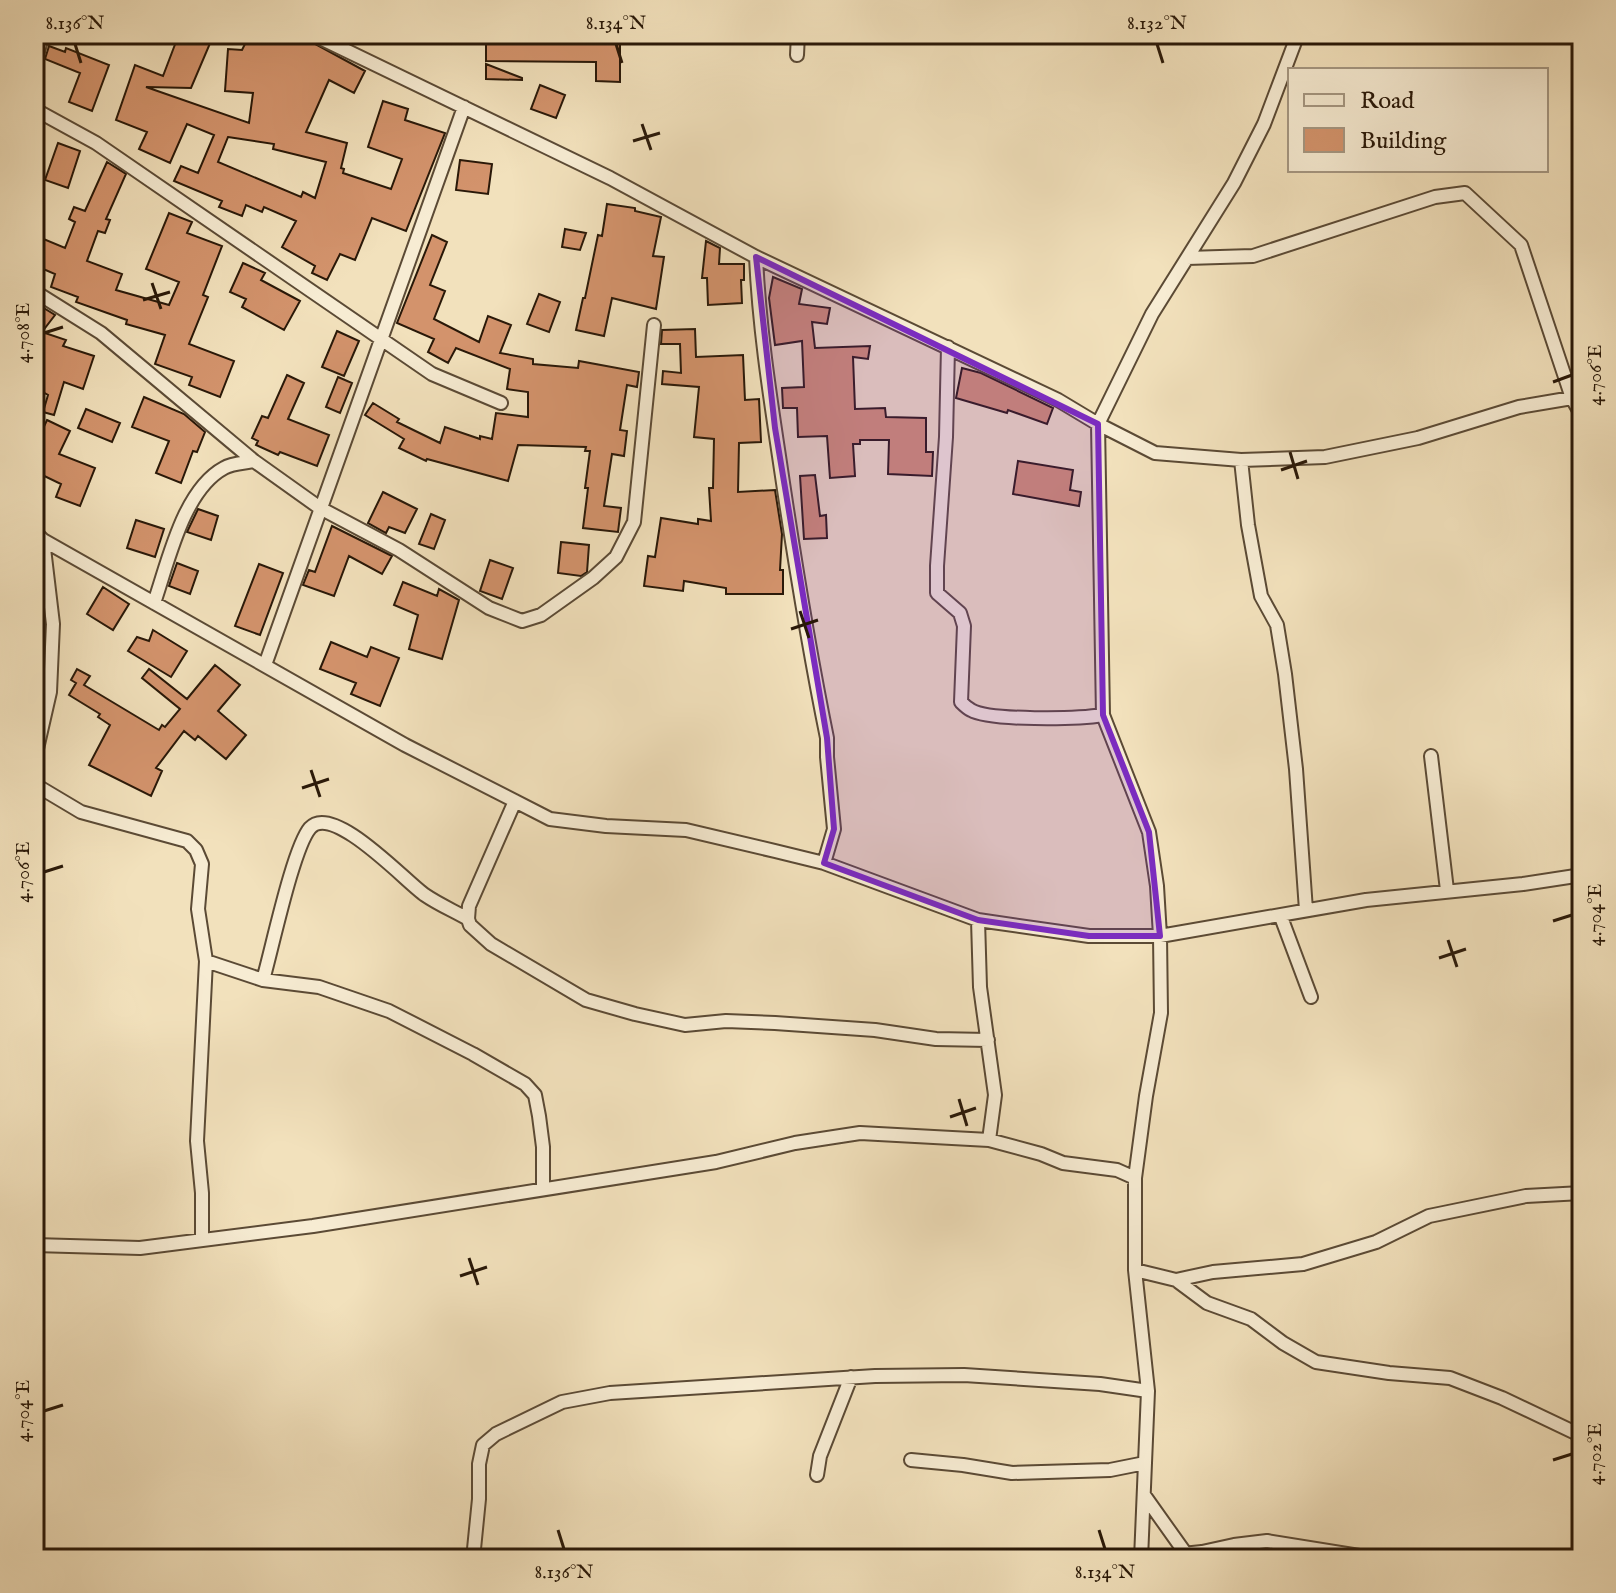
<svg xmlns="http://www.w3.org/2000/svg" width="1616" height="1593" viewBox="0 0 1616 1593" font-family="'IM FELL English',serif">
<rect width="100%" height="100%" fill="#f2e1bc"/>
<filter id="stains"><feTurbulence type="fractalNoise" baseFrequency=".0025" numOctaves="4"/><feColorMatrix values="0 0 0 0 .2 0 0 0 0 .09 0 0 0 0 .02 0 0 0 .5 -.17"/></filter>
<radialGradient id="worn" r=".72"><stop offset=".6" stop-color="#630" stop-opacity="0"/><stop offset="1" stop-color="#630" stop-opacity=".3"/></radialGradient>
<path fill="#d3936c" stroke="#291808" stroke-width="2" fill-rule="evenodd" d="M179 34H214L191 88 146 87 249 123 253 93 225 91 228 49 242 50 250 34H297L365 71 354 93 329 80 306 132 347 143 341 168 344 169 343 173 391 189 402 159 368 147 383 101 408 109 405 120 445 133 406 231 372 218 355 260 340 254 327 280 312 273 315 266 282 247 296 221 264 207 262 212 246 205 242 216 219 207 222 201 174 181 181 166 198 173 214 135 187 124 170 163 139 149 147 132 116 120 135 65 163 76ZM228 137 274 144 273 149 326 162 315 198 303 192 301 197 218 162Z
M486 34H507V40L599 41V34H620V82L596 81V62L486 61Z
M49 46 65 52 66 48 109 65 92 111 69 102 80 73 45 59Z
M486 64 522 78V80L486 79Z
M540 85 565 95 556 118 531 109Z
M58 143 80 151 68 188 45 180Z
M460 160 492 164 488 194 456 190Z
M107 162 126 174 106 219 110 220 105 233 98 231 87 261 122 274 116 290 169 305 179 282 146 269 169 213 192 222 187 233 222 246 203 295 208 297 189 344 234 361 220 397 189 385 192 377 155 364 165 335 126 324 127 320 76 302 78 297 51 287 55 274 34 265V235L65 248 75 222 69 219 74 207 85 211Z
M607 204 635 208V211L661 217 653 256 664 257 656 309 612 298 604 336 576 330 583 298H585L598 235 602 236Z
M565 229 586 233 580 250 562 247Z
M432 235 447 242 430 285 445 291 434 319 479 342 488 316 511 325 500 353 533 359V364L578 368 579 361 639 372 637 387 627 385 620 430 627 431 624 456 612 454 604 506 621 508 618 532 583 528 588 488H585L590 451H585L586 447 518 445 508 481 427 459 426 461 399 448 404 439 365 415 373 403 399 419 397 422 440 443 445 427 480 439V436L492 439 496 413 528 417V392L507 389 510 369 456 348 448 363 428 352 434 339 397 323Z
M706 241 720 248 719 264H744V280H741L742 303 708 305 707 278H702Z
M243 263 265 273 261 280 300 301 284 330 242 307 246 299 230 292Z
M773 277 802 289 799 304 830 308 827 324 812 322 815 348 870 346 868 359 853 357 855 409 885 408 886 417 926 418V452H933L932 476 888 474 889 440H860V444H853L855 476 830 478 827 436 798 437 797 408H783L782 388 804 387 802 341 775 345 769 298Z
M539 294 560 302 549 332 527 324Z
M34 302 55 315 42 332 66 340 63 346 94 356 83 389 64 382 54 415 43 412 48 395 34 387Z
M695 329 696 357 743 355 745 400 759 399 761 442 739 443 738 492 775 490 782 534 780 570H783V594H726V588L684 581 683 591 644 586 648 556 655 557 661 518 698 524V519L711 521 709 488H713L714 439 694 437 699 387 662 384 663 371 681 373 680 344H661L662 330Z
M337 331 359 341 344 376 322 367Z
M962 368 981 373 1053 408 1047 424 1008 410 1007 413 956 398Z
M287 375 304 383 288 419 329 435 317 466 280 452 278 455 256 445 258 441 252 438 262 416 268 418Z
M338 377 352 383 340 413 326 407Z
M144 397 184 414 205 432 197 452 193 451 181 483 156 473 169 441 132 427Z
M86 409 120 423 112 442 78 428Z
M47 420 70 431 59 454 95 468 80 506 56 497 61 484 34 471V448Z
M1018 461 1073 470 1070 490 1081 492 1079 506 1013 494Z
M815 475 820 516 826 515 827 538 804 539 800 476Z
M383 492 417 509 405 533 389 527 386 533 368 523Z
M198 509 218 516 211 540 187 532Z
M431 514 445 520 434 549 419 544Z
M136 520 164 529 155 557 127 548Z
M332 526 392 556 382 574 349 556 334 596 303 585 309 570 315 572Z
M561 542 589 545 587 572 581 576 558 573Z
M490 560 513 568 502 599 480 591Z
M177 563 198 571 190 594 169 586Z
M259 564 283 573 260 635 235 626Z
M403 582 437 596 439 589 459 600 442 659 409 649 418 615 394 605Z
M103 587 129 604 113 630 87 614Z
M153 630 187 651 171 677 128 651 137 637 149 641Z
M331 642 367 657 371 647 399 658 380 706 351 694 356 683 320 669Z
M215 665 240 685 218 711 246 735 226 759 198 736 195 740 184 731 156 768 162 771 151 796 89 765 110 725 98 717 100 714 69 695 76 683 71 680 77 669 90 676 84 685 159 730 162 725 165 727 180 709 142 678 149 669 187 699Z"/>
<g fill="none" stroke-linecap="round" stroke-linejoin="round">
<g stroke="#5b4a35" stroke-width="16">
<path id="street" d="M312 34 610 178 756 257 1058 400 1098 424 1155 453 1241 460 1325 457 1418 438 1519 407 1572 398
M797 55 798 34
M34 65 43 34
M34 109 96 143 432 374 501 403
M756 257C759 324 769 390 779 456 793 551 808 645 827 738V757L834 829 824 863
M1187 258 1253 256 1435 197 1465 193 1521 245 1572 398 1582 416
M34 291 101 333 254 461 320 508 399 550 489 608 522 621 541 615 593 578 616 557 634 522 654 325
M948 347 946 437 937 566V593L960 613 964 626 961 702C964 705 967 708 971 710 989 721 1079 719 1103 715
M1241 460 1248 525 1261 596 1277 625 1285 674 1296 769 1306 910
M34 531 43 540 405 745 550 819 606 826 686 830 775 851 824 863 978 920 1089 936H1160L1366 900 1523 884 1582 875
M154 603C168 563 183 490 224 468 232 463 245 463 254 461
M265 665 464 107
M1431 756 1447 890
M34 762 50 692 53 624 43 540
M34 784 81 812 187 841 196 850 202 864 198 909 206 961 197 1141 202 1193V1238
M515 801 469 906 468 919 470 925 491 944 586 1000 635 1014 685 1025 726 1021 775 1023 875 1030 936 1039 988 1040
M1281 917 1311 997
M978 920 980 987 995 1095 989 1140
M206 961 263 980 319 987 389 1011 473 1054 525 1084 535 1095 539 1116 543 1147V1188
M263 980C272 949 293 848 310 828 333 802 407 883 425 895 438 904 454 911 468 919
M34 1245 140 1248 313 1226 716 1162 795 1143 860 1133 989 1140 1041 1154 1063 1163 1117 1170 1135 1178
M1135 1270 1176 1280 1207 1303 1251 1319 1283 1343 1316 1362 1389 1373 1450 1378 1502 1398 1582 1436
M1176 1280 1213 1272 1303 1264 1376 1242 1429 1216 1526 1196 1582 1193
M911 1460 963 1465 1012 1473 1110 1470 1145 1463
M817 1475 820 1456 851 1377
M1144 1495 1186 1554
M473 1559 479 1499V1464L483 1445 496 1434 562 1402 610 1393 875 1376 964 1375 1100 1384 1148 1391
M1134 1559 1202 1552 1234 1545 1267 1541 1378 1559
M1141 1559 1148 1391 1135 1270V1178L1146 1096 1161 1013 1160 936 1157 886 1149 832 1103 715 1098 424 1152 314 1234 183 1264 124 1298 34"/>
</g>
<use href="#street" stroke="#f7ecd3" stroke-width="12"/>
</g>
<path fill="#7b2cbf" fill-opacity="0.2" stroke="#7b2cbf" stroke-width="6" stroke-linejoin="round" d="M756 257 1098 424 1103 715 1149 832 1160 936H1089L978 920 824 863 834 829 827 738 775 428Z"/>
<path fill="none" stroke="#291808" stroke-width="3" d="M75 44 81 63M616 44 622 63M1157 44 1163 63M642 124 651 150M633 141 660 133M152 283 161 309M143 300 170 292M44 333 63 327M1553 382 1572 375M1290 452 1298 479M1281 470 1307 461M800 611 809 638M791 629 818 620M311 770 320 797M302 788 329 779M44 872 63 866M1553 921 1572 915M1448 940 1457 967M1439 958 1466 949M959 1099 967 1126M950 1117 976 1108M469 1258 478 1285M460 1276 487 1267M44 1411 63 1405M1553 1460 1572 1454M558 1530 564 1549M1099 1530 1105 1549"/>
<rect width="1616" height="1593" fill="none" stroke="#f2e1bc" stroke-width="88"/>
<rect x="1288" y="68" width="260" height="104" fill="#f7ecd3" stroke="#a59782" stroke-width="2"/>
<rect x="1304" y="94" width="40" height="12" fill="#f7ecd3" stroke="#a59782" stroke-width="2"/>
<text x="1360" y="108" font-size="24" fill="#291808">Road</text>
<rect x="1304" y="128" width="40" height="24" fill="#d3936c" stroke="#a59782" stroke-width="2"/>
<text x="1360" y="148" font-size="24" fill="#291808">Building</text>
<rect x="44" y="44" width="1528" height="1505" fill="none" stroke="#291808" stroke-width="3"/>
<g font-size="20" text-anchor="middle" fill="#291808">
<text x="75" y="29">8.136°N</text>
<text x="616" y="29">8.134°N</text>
<text x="1157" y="29">8.132°N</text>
<text transform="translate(22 333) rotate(-90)" y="7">4.708°E</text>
<text transform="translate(1594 375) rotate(-90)" y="7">4.706°E</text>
<text transform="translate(22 872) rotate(-90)" y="7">4.706°E</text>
<text transform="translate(1594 915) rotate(-90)" y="7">4.704°E</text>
<text transform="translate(22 1411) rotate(-90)" y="7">4.704°E</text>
<text transform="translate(1594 1454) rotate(-90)" y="7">4.702°E</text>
<text x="564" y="1578">8.136°N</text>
<text x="1105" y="1578">8.134°N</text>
</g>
<rect width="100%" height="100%" filter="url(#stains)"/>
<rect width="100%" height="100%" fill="url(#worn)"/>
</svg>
